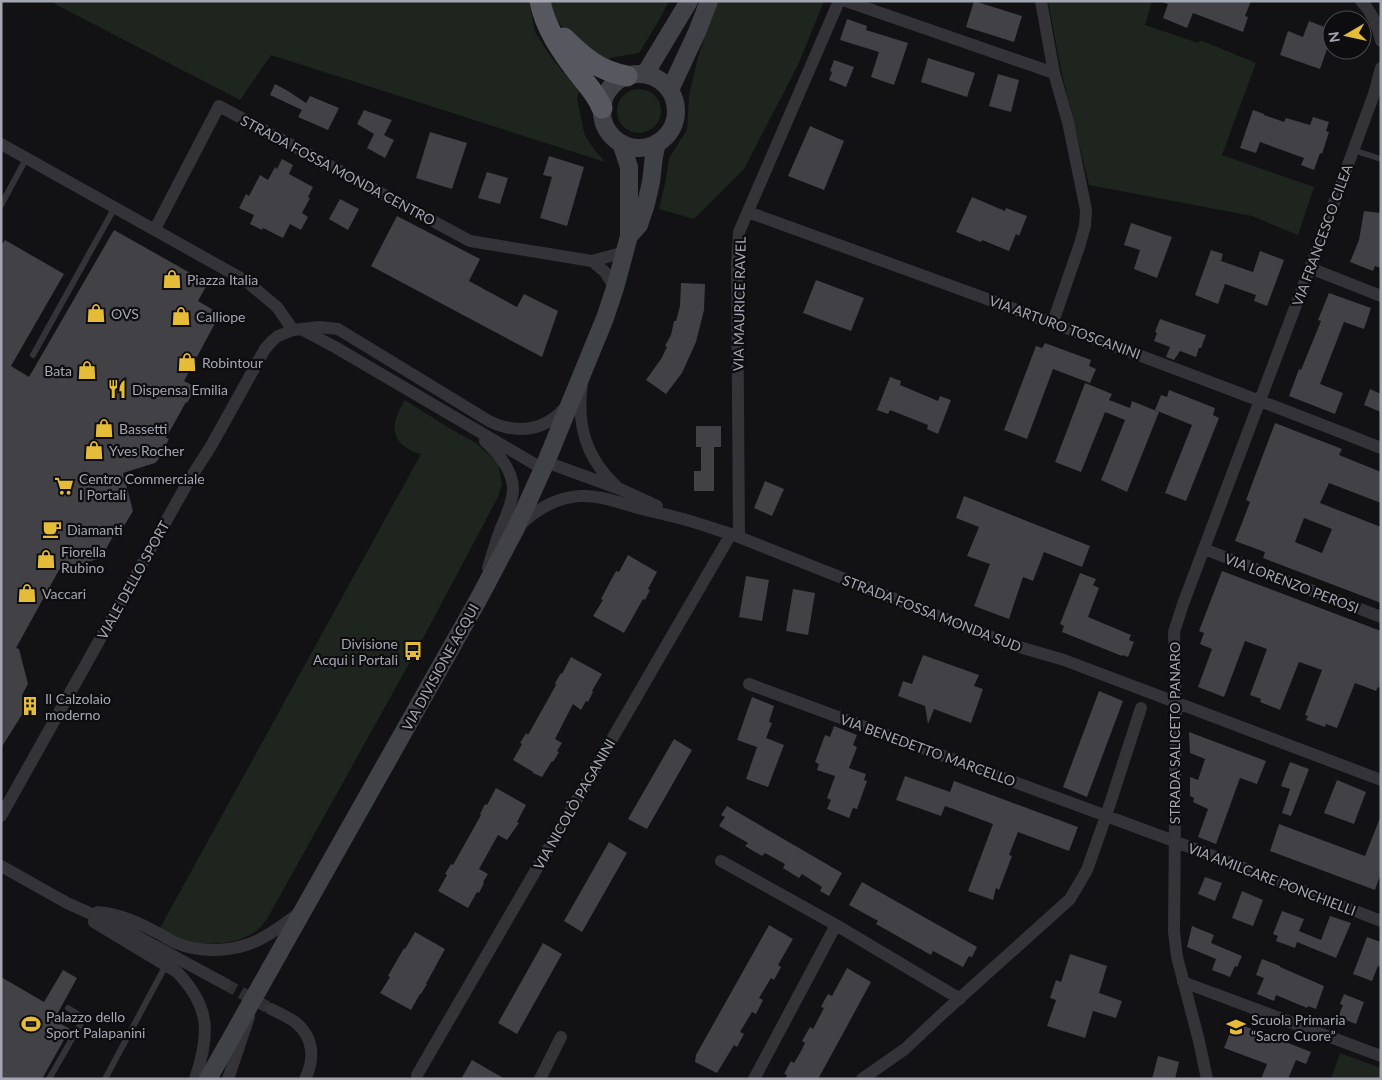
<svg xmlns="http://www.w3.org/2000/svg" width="1382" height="1080" viewBox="0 0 1382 1080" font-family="Lato,sans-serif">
<rect width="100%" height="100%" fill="#121113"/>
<path fill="#1e251f" d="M49 1H529L535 32 551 57 579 91 577 99 585 136 594 149 605 162 271 55 240 100Z
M547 1H669L658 22 639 53 609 58 604 64C581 44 558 31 547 1Z
M717 1H824L798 65 744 169 694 219 659 209 665 184 669 158 687 130 689 95 698 57Z
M1048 1H1152L1145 25 1198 43 1200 40 1256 63 1222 155 1314 187 1298 235 1252 216 1089 185 1061 70Z
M617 111a22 22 0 1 1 44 0a22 22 0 1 1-44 0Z
M405 400 449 428 476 443 498 463 502 484 498 497 420 644 267 919C263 924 259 930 253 933 234 946 202 946 180 939 173 937 166 932 160 928L421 454C418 453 413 452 410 450 387 438 394 417 405 400Z
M1340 1053 1381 1068V1079H1331Z"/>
<path fill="#414146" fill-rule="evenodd" d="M974 1 1022 16 1014 42 966 27Z
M1164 1H1251L1245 16 1248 17 1243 32 1193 13 1187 28 1163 18 1168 4 1164 3Z
M847 19 867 26 866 30 908 43 894 85 871 77 879 52 840 40Z
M1309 21 1332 30V35L1320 69 1280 55 1288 31 1303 37Z
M928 58 975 73 967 97 921 82Z
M834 60 854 67 846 87 829 80 832 72 830 71Z
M998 74 1019 80 1011 112 989 106Z
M275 84 288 91 306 103 310 96 339 108 328 130 298 117 302 110 270 95Z
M364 110 392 120 384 135 394 140 385 158 367 148 374 134 357 124Z
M1253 110 1264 114V115L1284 122 1286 118 1310 125 1313 117 1329 122 1326 131 1329 132 1322 154 1320 153 1314 170 1301 165 1304 158 1260 142 1256 153 1240 148Z
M810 126 844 141 824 190 788 176Z
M430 132 467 143 452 189 416 178Z
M549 156 584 167 567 226 540 218 552 177 543 175Z
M282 159 293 165 289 174 313 187 308 197 310 198 302 213 308 217 301 230 290 224 283 238 263 228 262 230 250 224 254 215 239 208 246 194 249 196 260 175 268 180 275 167 277 169Z
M487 172 508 178 500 204 478 198Z
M972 197 1005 211 1006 208 1027 216 1019 236 1016 234 1009 251 982 240 981 242 956 232Z
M340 199 359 209 348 230 329 219Z
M1364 211 1381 213V268L1375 266 1373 271 1350 262 1359 240Z
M397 216 480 259 469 281 517 307 524 294 558 311 542 357 371 266Z
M1131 223 1172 237 1157 278 1134 269 1140 250 1124 245Z
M114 230 208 283 198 301 220 314 184 381 196 387 187 403 186 402 166 438 169 439 158 460 155 463 123 473 133 511 121 531 117 529 101 558 70 567 64 561 16 648 19 649 28 684 22 695 37 703 32 713 25 710 1 748V246L5 240 64 274 11 366 29 377Z
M1211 250 1223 254 1221 261 1253 272 1260 251 1284 260 1267 306 1254 301 1256 295 1225 284 1218 304 1195 295Z
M816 280 864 298 851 331 803 313Z
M681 283 705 284 704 310 696 342 682 373 666 394 646 380 661 359 667 347 665 346 671 335 674 321H676L680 306Z
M1329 293 1371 308 1364 329 1344 322 1320 384 1343 393 1335 414 1289 396 1299 369 1301 370 1321 321 1318 320Z
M1160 319 1206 335 1201 348H1199L1196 357 1180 351 1174 360 1166 357 1170 347 1154 341 1157 333 1155 332Z
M1045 343 1091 360 1089 366 1096 369 1090 383 1053 369 1027 439 1004 430 1036 346 1042 348Z
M890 377 901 381 900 385 938 401 940 396 951 400 938 434 927 429 928 425 890 410 888 414 877 410Z
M1085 383 1112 394 1109 400 1130 408 1132 401 1159 412 1127 492 1101 480 1125 420 1105 412 1081 472 1055 462Z
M1370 389 1381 394V412L1364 405Z
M1169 390 1215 408 1213 415 1219 418 1186 501 1165 493 1192 425 1155 410 1161 395 1167 397Z
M1275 423 1342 449 1339 455 1381 472V503L1329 483 1320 503 1381 527V603L1263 558 1265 552 1235 541 1250 502 1246 500ZM1304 518 1332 529 1322 553 1295 542Z
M696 426H721V447H714V491H694V471H701V447H696Z
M765 481 784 489 772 516 754 508Z
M964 496 1090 546 1082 567 1044 552 1033 581 1023 577 1009 619 974 606 990 564 967 556 979 527 956 518Z
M628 555 657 572 648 589 650 590 645 600 643 599 624 633 593 616 603 600 601 599 611 580 616 571 619 572Z
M1222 571 1381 631V688L1378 687 1376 691 1355 683 1337 728 1326 724 1325 727 1306 720 1308 716 1305 715 1322 670 1299 662 1280 710 1260 702 1261 699 1250 695 1267 649 1245 641 1224 697 1198 687 1212 649 1200 644 1204 633 1199 631Z
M1080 573 1096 579 1093 585 1099 588 1088 617 1131 635 1129 640 1134 642 1128 657 1123 655 1122 656 1062 632 1064 626 1060 624Z
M746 576 769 580 762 621 739 617Z
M793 589 815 593 808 635 786 631Z
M923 655 979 675 974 686 983 689 971 723 934 709 928 724 925 706 898 696 903 681 912 684Z
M571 657 602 674 592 691 593 692 588 702 586 701 581 710 573 704 555 739 562 743 557 751 559 752 553 762 552 761 542 777 533 773V772L513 760 522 744 520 743 526 733 528 735 556 685 555 683 561 673 562 674Z
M1099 691 1123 701 1087 797 1063 787Z
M752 697 774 706 769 722 772 723 766 738 784 745 768 787 746 779 757 747 737 740Z
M834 726 857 735 853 745 857 747 849 768 866 774 864 780 867 781 857 809 853 808 849 818 827 809 831 800 827 798 835 776 817 770 819 764 815 762 825 735 830 737Z
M1189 732 1266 761 1257 784 1240 778 1216 844 1198 837 1208 809 1193 802 1194 798 1190 796V777L1198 780 1205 759 1190 753Z
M674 739 692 750 647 829 628 819Z
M1290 762 1309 769 1291 816 1282 813 1290 789 1281 786Z
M905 776 950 792 954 781 1078 827 1069 851 1018 832 1009 855 1012 856 999 890 996 888 993 900 968 891 993 824 945 806 941 816 896 800Z
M1337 780 1366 792 1354 824 1324 813Z
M496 788 526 805 517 822 519 823 507 840 498 835 479 869 488 874 483 882 484 883 479 893 477 892 468 908 438 891 447 875 445 874 451 864 453 865 481 815 480 814 485 804 487 805Z
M727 806 842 873 829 896 820 891 822 887 802 874 799 878 783 868 785 864 765 853 762 856 745 846 748 843 719 826 725 817 721 815Z
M1380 818 1381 873 1375 890 1270 851 1279 824 1365 856Z
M609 842 627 853 582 932 564 921Z
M1205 877 1222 883 1215 901 1198 894Z
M862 882 977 947 972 957 969 956 963 967 933 951 931 955 876 924 878 921 849 905Z
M1242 891 1263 900 1253 926 1232 918Z
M1282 911 1304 919 1299 931 1321 940 1330 916 1351 923 1336 958 1297 942 1295 948 1276 941 1278 936 1273 934Z
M769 925 793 939 778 965 781 967 774 980 771 978 759 998 763 1000 756 1014 752 1012 740 1032 744 1034 737 1047 734 1045 717 1073 695 1062 696 1055Z
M1192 926 1214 935 1211 943 1242 956 1237 967 1235 966 1230 977 1212 970 1216 959 1187 947Z
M415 932 445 949 426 984H427L421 994H420L411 1010 380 993 390 977 388 976 404 948 405 949Z
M1367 937 1381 942V967L1378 966 1372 981 1353 974Z
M543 943 562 954 517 1034 498 1023Z
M1070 954 1107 966 1099 993 1122 1001 1116 1018 1093 1011 1085 1038 1047 1026 1056 1000 1050 998 1056 980 1061 982Z
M1262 959 1280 966V967L1324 986 1316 1009 1308 1006 1307 1008 1276 995 1274 1001 1257 994 1264 978 1256 975Z
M847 968 871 982 828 1061 818 1079H785L787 1075 784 1074 791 1061 794 1063 800 1053 805 1043 802 1041 810 1027 813 1029 824 1008 821 1007 825 999 828 994 832 996Z
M63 970 77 978 54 1020 70 1029 42 1079H1V977L44 1002Z
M1344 994 1364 1002 1356 1024 1338 1017 1343 1005 1340 1004Z
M1234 1022 1311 1052 1306 1064 1296 1060 1288 1079H1261L1267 1064 1224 1048Z
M1158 1056 1179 1062 1175 1079H1152Z
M472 1060 505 1079H461Z"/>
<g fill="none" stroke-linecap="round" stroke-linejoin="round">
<path stroke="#2f2f33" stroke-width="12" stroke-dasharray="12 6" stroke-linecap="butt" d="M225 984 271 1009"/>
<path stroke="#333338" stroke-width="6" d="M1353 150 1381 159
M1 205 27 157
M33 355 115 207
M49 1079 84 1018 68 1008
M105 1079 166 965"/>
<path stroke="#333338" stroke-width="12" d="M846 1 1054 73
M1041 1 1054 73 1068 122 1086 210 1085 226 1080 244 1053 322
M1361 1C1371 11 1378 27 1381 41
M1 144 246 281 277 307 293 330
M748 212C960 289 1171 365 1381 448
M155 229 219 106 470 241 592 261 621 253 625 250
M592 261 605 272 615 288
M1310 268 1381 296
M303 330 335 347 543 469
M582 384C576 425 586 458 616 486
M485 441C498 453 514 471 513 491 512 504 506 516 501 528 496 541 492 555 488 568
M546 462 620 489 657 506
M520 525C537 509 557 497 581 496 601 495 622 504 642 509 658 513 674 516 690 521 704 525 717 530 731 534L1009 644 1064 660 1381 780
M739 537 737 263 739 232 839 1
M1204 549 1381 617
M749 684 1174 841 1381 921
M1 816 188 482 211 446 265 349 272 341 278 336 293 330 319 327 338 329 489 421C517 435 547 431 567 405
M721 861 836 925 960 999
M1 866 67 903 118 926 225 984
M98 912C119 914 137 922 156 932 162 935 169 940 176 943 203 954 239 952 264 937 277 930 287 922 299 913
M94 922 177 972C211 1007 210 1035 195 1079
M1183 982 1381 1056
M271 1009C279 1013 288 1017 295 1022 314 1037 315 1059 305 1079
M417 1075 731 534
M228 1079 249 1017
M540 1079 561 1037
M754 1079 836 925
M862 1079 905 1049 941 1015 1070 899 1087 870 1106 816 1141 708
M1207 1079 1199 1041 1177 957 1174 932 1176 702 1174 632 1183 604 1310 268 1374 94 1381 68"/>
<path stroke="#414247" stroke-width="18" d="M645 74 689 1
M602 111a37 37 0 1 1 74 0a37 37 0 1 1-74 0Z
M670 90 697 32 709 1
M629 236 639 225 646 204 651 182 654 156 657 143
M208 1079 478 600 516 528 546 462 605 318 615 288 629 236V167L621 143"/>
<path stroke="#57585f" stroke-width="21" d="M540 1C545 28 562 52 578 73 587 85 596 93 602 108
M564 38C583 57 599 71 627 76"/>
</g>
<defs>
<g id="shop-bare" transform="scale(1.5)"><path d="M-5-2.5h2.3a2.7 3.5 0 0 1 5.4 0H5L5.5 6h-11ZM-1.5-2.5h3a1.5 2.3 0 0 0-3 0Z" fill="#e5bc37" stroke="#0d0c0e" stroke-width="2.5" paint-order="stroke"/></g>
<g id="restaurant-bare" transform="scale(1.5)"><path d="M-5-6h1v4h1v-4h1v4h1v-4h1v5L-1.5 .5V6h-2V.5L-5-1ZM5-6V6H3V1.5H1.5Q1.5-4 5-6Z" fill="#e5bc37" stroke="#0d0c0e" stroke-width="2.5" paint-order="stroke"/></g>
<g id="supermarket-bare" transform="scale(1.5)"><path d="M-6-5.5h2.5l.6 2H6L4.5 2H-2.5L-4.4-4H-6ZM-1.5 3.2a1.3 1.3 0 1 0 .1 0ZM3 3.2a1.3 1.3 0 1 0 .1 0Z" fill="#e5bc37" stroke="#0d0c0e" stroke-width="2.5" paint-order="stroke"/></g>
<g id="cafe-bare" transform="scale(1.5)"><path d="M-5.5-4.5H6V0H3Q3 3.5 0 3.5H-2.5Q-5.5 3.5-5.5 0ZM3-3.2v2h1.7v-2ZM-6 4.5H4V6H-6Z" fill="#e5bc37" stroke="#0d0c0e" stroke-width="2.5" paint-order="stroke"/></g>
<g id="bus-bare" transform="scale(1.5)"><path d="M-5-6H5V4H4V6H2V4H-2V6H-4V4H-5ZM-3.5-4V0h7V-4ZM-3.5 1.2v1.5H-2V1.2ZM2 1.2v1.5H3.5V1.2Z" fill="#e5bc37" stroke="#0d0c0e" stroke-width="2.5" paint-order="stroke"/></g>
<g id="building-bare" transform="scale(1.5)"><path d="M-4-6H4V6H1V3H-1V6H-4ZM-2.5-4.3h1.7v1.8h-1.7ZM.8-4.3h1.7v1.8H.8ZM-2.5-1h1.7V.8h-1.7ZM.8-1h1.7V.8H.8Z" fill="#e5bc37" stroke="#0d0c0e" stroke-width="2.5" paint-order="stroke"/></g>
<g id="stadium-bare" transform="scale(1.5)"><path d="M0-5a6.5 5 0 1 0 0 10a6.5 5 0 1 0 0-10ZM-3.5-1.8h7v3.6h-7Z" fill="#e5bc37" stroke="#0d0c0e" stroke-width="2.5" paint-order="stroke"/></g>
<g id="school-bare" transform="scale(1.5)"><path d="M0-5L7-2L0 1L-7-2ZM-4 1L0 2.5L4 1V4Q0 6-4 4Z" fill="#e5bc37" stroke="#0d0c0e" stroke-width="2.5" paint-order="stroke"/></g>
</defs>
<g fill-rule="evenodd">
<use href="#shop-bare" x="172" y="279"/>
<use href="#shop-bare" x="96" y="313"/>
<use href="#shop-bare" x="181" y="316"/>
<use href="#shop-bare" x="187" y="362"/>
<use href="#shop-bare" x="87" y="370"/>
<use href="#restaurant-bare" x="117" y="389"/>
<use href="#shop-bare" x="104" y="428"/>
<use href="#shop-bare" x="94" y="450"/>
<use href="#supermarket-bare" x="64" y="486"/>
<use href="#cafe-bare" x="52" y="529"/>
<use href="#shop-bare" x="46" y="559"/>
<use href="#shop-bare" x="27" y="593"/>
<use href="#bus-bare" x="413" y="651"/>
<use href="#building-bare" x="30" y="706"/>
<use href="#stadium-bare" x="31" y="1024"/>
<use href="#school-bare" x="1236" y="1027"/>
</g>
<g text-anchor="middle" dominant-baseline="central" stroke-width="4.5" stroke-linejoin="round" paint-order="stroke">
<g font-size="14" fill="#a4a7b3" stroke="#0d0c0e">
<text transform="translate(338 170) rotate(28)">STRADA FOSSA MONDA CENTRO</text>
<text transform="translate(1322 235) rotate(-70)">VIA FRANCESCO CILEA</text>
<text transform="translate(739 304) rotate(-89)">VIA MAURICE RAVEL</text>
<text transform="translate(1065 327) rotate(20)">VIA ARTURO TOSCANINI</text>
<text transform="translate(133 580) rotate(-61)">VIALE DELLO SPORT</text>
<text transform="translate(1292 583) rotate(21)">VIA LORENZO PEROSI</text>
<text transform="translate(932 613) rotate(21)">STRADA FOSSA MONDA SUD</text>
<text transform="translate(440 667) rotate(-61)">VIA DIVISIONE ACQUI</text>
<text transform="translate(1174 733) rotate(-90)">STRADA SALICETO PANARO</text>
<text transform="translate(928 750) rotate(20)">VIA BENEDETTO MARCELLO</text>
<text transform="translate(574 804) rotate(-60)">VIA NICOLÒ PAGANINI</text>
<text transform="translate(1272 879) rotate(21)">VIA AMILCARE PONCHIELLI</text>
</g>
<g font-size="14" fill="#a4a7b3" stroke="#0d0c0e" text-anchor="start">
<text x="187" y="279">Piazza Italia</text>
<text x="111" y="313">OVS</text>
<text x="196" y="316">Calliope</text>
<text x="202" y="362">Robintour</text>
<text x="72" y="370" text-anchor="end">Bata</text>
<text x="132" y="389">Dispensa Emilia</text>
<text x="119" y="428">Bassetti</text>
<text x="109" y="450">Yves Rocher</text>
<text x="79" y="478">Centro Commerciale<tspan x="79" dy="16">I Portali</tspan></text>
<text x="67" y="529">Diamanti</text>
<text x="61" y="551">Fiorella<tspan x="61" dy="16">Rubino</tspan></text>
<text x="42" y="593">Vaccari</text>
<text x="398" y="643" text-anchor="end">Divisione<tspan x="398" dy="16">Acqui i Portali</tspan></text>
<text x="45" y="698">Il Calzolaio<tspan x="45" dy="16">moderno</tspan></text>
<text x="46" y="1016">Palazzo dello<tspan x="46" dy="16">Sport Palapanini</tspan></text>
<text x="1251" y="1019">Scuola Primaria<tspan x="1251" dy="16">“Sacro Cuore”</tspan></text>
</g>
</g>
<rect width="1382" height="1080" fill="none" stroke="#a4a7b3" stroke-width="5"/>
<g transform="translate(1347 35) rotate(261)"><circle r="24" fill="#0d0c0e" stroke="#494a50"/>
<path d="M0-4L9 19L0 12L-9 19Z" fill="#e5bc37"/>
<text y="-8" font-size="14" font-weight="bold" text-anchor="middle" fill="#a4a7b3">N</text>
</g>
</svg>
